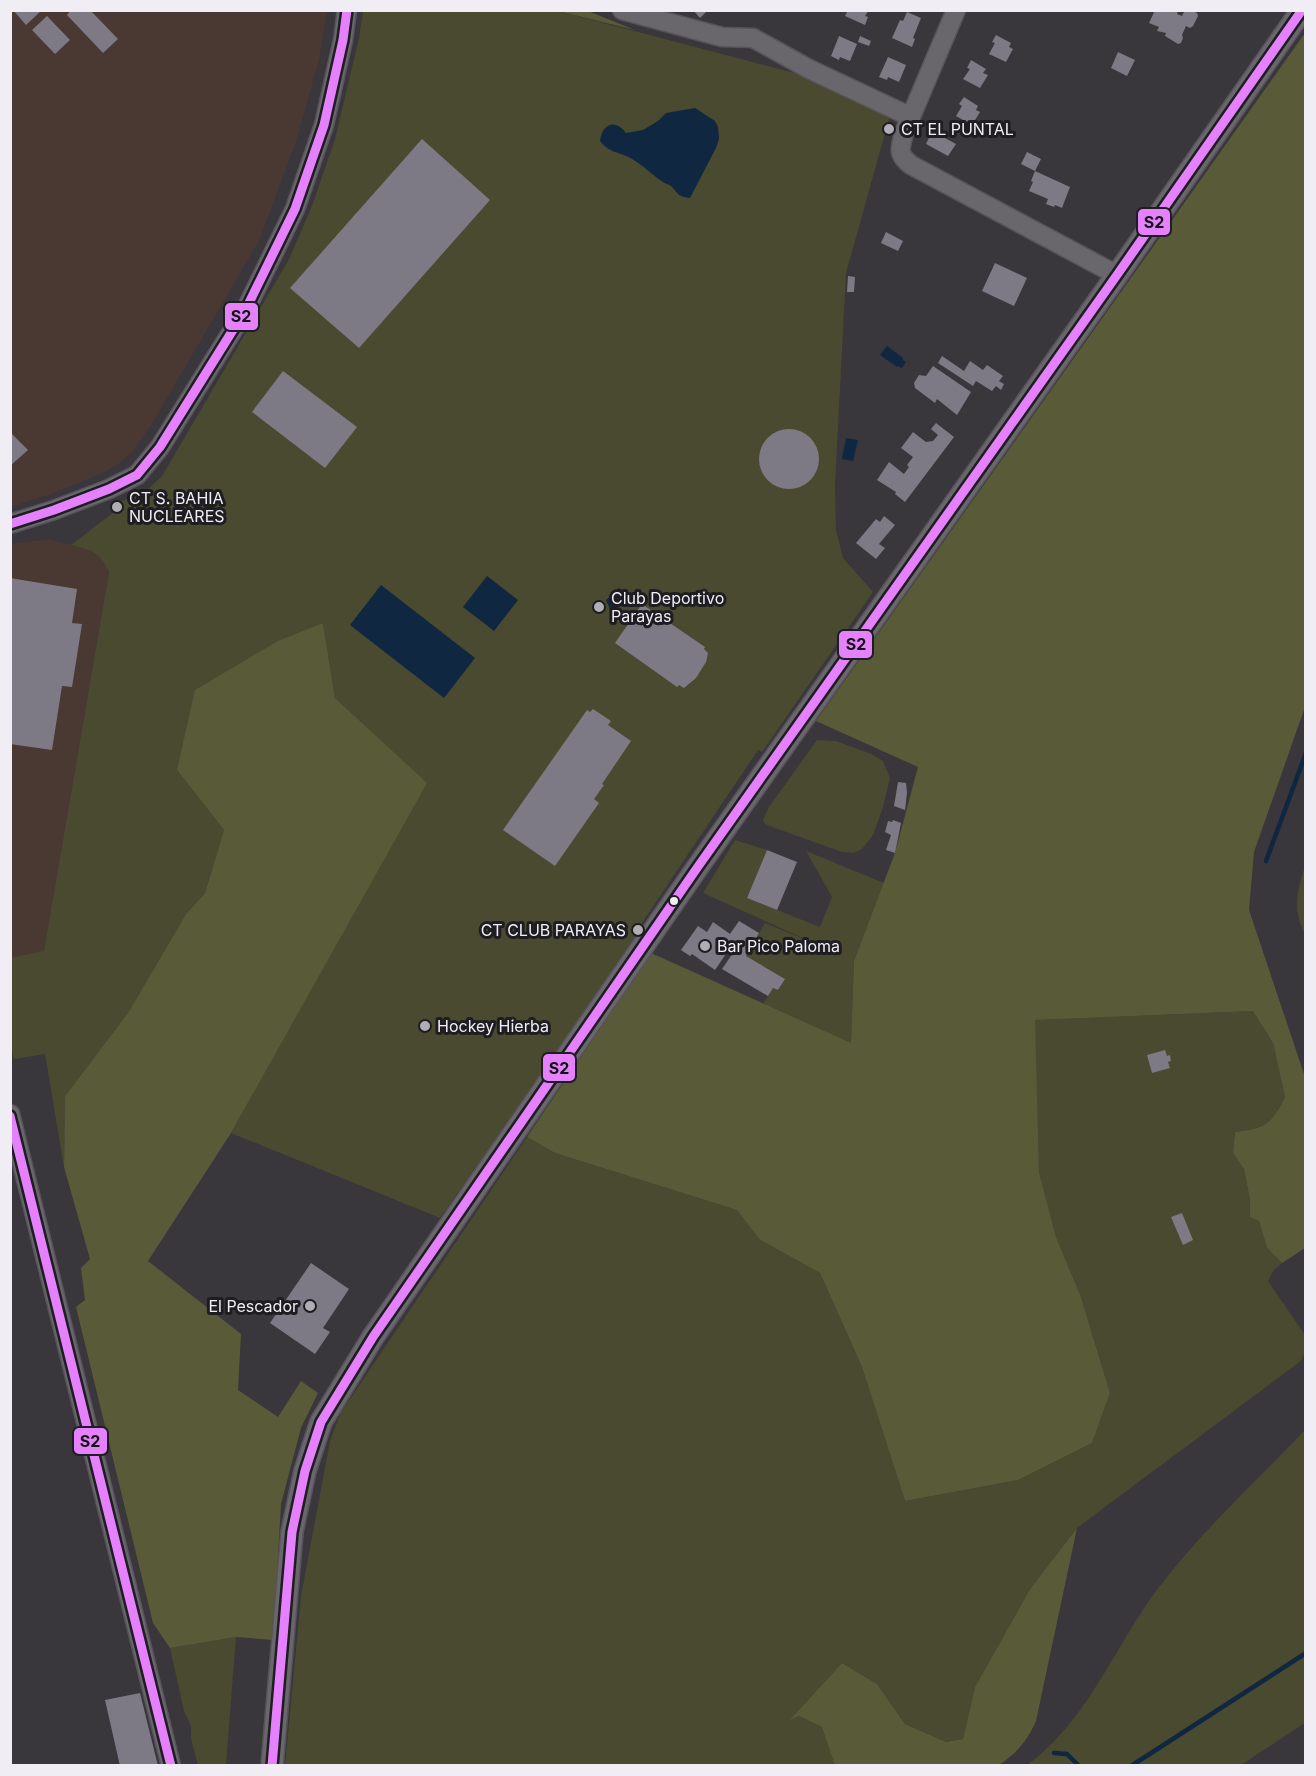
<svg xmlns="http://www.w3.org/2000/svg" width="1316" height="1776" viewBox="0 0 1316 1776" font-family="Inter,sans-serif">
<rect width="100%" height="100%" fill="#39363c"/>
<path fill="#493932" d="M10 11H327L319 60 296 142 259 241 150 427 131 453 120 463 101 474 51 494 11 507Z
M48 539 91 550 104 560 109 571 44 952 11 958 10 544Z"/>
<path fill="#494a2f" d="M363 11H558L810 77 891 112 846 273 835 484 836 530 843 558 873 592 762 752 758 750 642 923 644 927 440 1218 231 1133 426 783 335 698 323 623 177 770 224 830 205 893 186 914 128 1013 65 1096 64 1167 45 1054 14 1059 10 1044V958L44 951 109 572C100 552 91 550 71 545L114 512 123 508 121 502 148 489 162 476 289 259 312 206 335 139 359 38Z
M817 740 836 741 871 754 883 761 890 778 883 807 873 835 862 849 854 853 842 852 775 828 765 824 763 820 769 807Z
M735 840 767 850 747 898 820 927 832 897 806 851 884 883 854 961 851 1044 763 1004 773 988 778 990 785 979 746 956 765 923 816 944 703 893Z
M1305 866V934C1292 910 1297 891 1305 866Z
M1253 1011 1273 1043 1285 1097C1271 1125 1265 1128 1235 1132L1233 1153 1244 1169 1250 1200V1217L1259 1221 1267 1248 1282 1263 1274 1270 1268 1281 1305 1335V1352L1301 1361 1077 1528 1030 1589 975 1687 963 1739 946 1742 905 1724 877 1684 842 1663 792 1719 799 1716 822 1727 836 1765 285 1766 301 1596 330 1441 341 1412 527 1137 555 1153 737 1210 759 1239 820 1273 862 1367 905 1501 1018 1480 1092 1443 1110 1393 1081 1297 1056 1237 1039 1172 1034 1020Z
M1305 1430V1723L1241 1765H1027C1088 1721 1115 1645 1159 1587 1203 1530 1256 1481 1305 1430Z
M236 1637 226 1765H198L191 1739V1726L184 1711 170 1648Z"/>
<path fill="#595b38" d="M558 11H588L635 30Z
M1305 33V707L1254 852 1249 910 1305 1077V1248L1282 1263 1267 1248 1259 1221 1250 1217V1200L1244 1169 1233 1153 1235 1132C1265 1128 1271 1125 1285 1097L1273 1043 1253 1011 1035 1020 1039 1172 1056 1237 1081 1297 1110 1393 1092 1443 1018 1480 905 1501 862 1367 820 1273 759 1239 737 1210 555 1153 527 1137 651 953 851 1043 854 961 895 853 918 767 816 721Z
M323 623 335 698 427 783 231 1133 148 1261 241 1334 238 1390 278 1417 301 1381 318 1393 301 1428 281 1504 273 1640 236 1637 170 1648 153 1623 76 1307 85 1300 81 1268 90 1259 64 1167 65 1096 128 1013 186 914 205 893 224 830 177 770 195 690 278 641Z
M1077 1528 1036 1721C1027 1741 1017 1753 999 1765H835L822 1727 799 1716 790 1720 842 1663 877 1684 905 1724 946 1742 963 1739 975 1687 1030 1589Z"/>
<path fill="#102741" d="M695 108 715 121 718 127 719 139 716 148 690 198C677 196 680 195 671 186 669 184 665 184 663 182 652 175 643 165 632 159 619 151 610 154 600 141 602 124 615 118 626 133L643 130 658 121 666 113Z
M887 346 903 358V360L906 362 902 368 898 366 897 367 880 355Z
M846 438 858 440 853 461 842 459Z
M487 576 518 600 494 631 463 607Z
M381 585 475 658 444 698 350 625Z
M619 588 625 592 626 595 620 604 613 610 610 609 606 600Z"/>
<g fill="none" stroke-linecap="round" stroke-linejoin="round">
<path stroke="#102741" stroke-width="4.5" d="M1266 861 1306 753
M1054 1753 1067 1754 1079 1766
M1131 1766 1306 1653"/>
</g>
<path fill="#7e7a85" d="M13 10H42L26 25Z
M71 10H90L118 39 103 53 67 15Z
M693 10H708L700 18Z
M848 10H869L865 16 868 17 865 25 845 16Z
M1155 10H1178L1177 14 1182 16 1185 10H1191L1197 13 1198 16 1193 26 1190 28 1186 26 1182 35 1183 38 1181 43 1178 44 1165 36 1166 33 1157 31 1159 27 1149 23Z
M907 12 921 18 913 38 915 39 912 47 892 38 900 20 903 21Z
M47 16 70 40 55 54 32 30Z
M996 35 1011 43 1009 47 1013 49 1006 62 989 54 995 43 992 42Z
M839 36 857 44 850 61 840 57 839 60 831 56Z
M860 36 871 41 869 46 858 42Z
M1118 52 1135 60 1127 76 1111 68Z
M888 57 906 65 899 82 888 77 887 80 879 77Z
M971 60 986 69 983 73 988 75 980 88 963 79 970 69 967 68Z
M964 97 978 106 976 110 980 112 972 125 956 116 962 106 959 104Z
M887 125 893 127 891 134 885 132Z
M932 131 956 144 948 156 926 144Z
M422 139 490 200 359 348 290 288Z
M1027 152 1041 159 1035 171 1021 164Z
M1035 171 1070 187 1062 208 1055 205 1054 207 1046 204 1048 199 1029 191 1033 182 1031 181Z
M886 232 903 241 898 251 881 243Z
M995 263 1027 278 1014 306 982 291Z
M848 276 855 277 854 292H847Z
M942 356 964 371 970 361 983 370 987 365 1003 376 999 381 1004 384 1001 390 996 386 992 391 976 381 973 386 938 363Z
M933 366 971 392 957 415 937 399 935 403 915 388 914 383 919 375 926 376Z
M283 371 357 427 325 468 252 412Z
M936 423 954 437 905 502 895 494 896 492 877 480 889 462 904 474 909 467 907 465 913 457 901 448 913 432 926 442 933 441 938 435 931 429Z
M759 459a30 30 0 1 1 60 0a30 30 0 1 1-60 0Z
M10 432 28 450 10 466Z
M121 502 124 507 114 512 111 507Z
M884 516 895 525 879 544 885 548 876 559 856 543 876 519 880 522Z
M10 578 77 589 72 623 82 624 72 687 62 686 52 750 10 744Z
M642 604 705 647 704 649 708 653 706 662 696 678 684 688 679 685 677 687 615 643Z
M593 709 611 721 608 725 631 741 602 784 604 785 594 799 599 803 555 866 503 830 587 710 590 712Z
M898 782 906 783 907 793 905 810 894 806Z
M893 820 901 823 895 853 886 850 891 835 885 832 888 821 892 822Z
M767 850 797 862 777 910 747 898Z
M739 921 759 933 746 956 785 979 778 990 773 988 768 996 722 969 735 950 730 948 715 970 692 954 690 956 681 950 698 926 707 932 713 922 730 934Z
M637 925 643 928 638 935 633 931Z
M1165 1050 1167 1056 1170 1055 1171 1061 1168 1062 1170 1068 1152 1073 1147 1055Z
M1182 1213 1193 1240 1183 1245 1171 1217Z
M311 1263 349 1289 323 1328 330 1332 315 1354 270 1323Z
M140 1693 158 1766H120L105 1700Z"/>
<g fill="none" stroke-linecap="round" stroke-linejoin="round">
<g stroke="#56545a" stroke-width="21">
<path id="minor" d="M622 10 722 37 753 38 809 69 911 117
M956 10 904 133C900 149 897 154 911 165L1117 275
M10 524 54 510 109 489 137 475 160 447 246 309 295 209 324 125 343 40 347 10
M10 1114 171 1766"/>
</g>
<g stroke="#56545a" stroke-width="24">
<path id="tertiary" d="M272 1766 292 1532 305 1471 321 1422 373 1337 697 868 1117 275 1302 10"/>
</g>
<use href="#minor" stroke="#69676b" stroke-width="18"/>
<use href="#tertiary" stroke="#69676b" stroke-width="21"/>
<g stroke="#1e1d21" stroke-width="14">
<path id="bus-1" d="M10 524 54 510 109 489 137 475 160 447 246 309 295 209 324 125 343 40 347 10
M10 1116 171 1766
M272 1766 292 1532 305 1471 321 1422 373 1337 697 868 1117 275 1302 10"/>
</g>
<use href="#bus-1" stroke="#e581fd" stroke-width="9"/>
</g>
<g fill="#b0adb4" stroke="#1e1d21" stroke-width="2">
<circle cx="889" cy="129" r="6"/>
<circle cx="117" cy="507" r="6"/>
<circle cx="599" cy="607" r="6"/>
<circle cx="638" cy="930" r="6"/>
<circle cx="705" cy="946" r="6"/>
<circle cx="425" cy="1026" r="6"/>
<circle cx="310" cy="1306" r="6"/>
</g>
<circle fill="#f0edf4" stroke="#1e1d21" stroke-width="2" cx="674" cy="901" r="5"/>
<g text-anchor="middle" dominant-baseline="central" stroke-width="6" stroke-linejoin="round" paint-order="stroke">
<g font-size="16" fill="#f0edf4" stroke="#1e1d21" text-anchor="start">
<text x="901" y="129">CT EL PUNTAL</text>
<text x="129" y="498">CT S. BAHIA<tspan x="129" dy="18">NUCLEARES</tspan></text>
<text x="611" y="598">Club Deportivo<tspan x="611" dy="18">Parayas</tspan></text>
<text x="626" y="930" text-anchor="end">CT CLUB PARAYAS</text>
<text x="717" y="946">Bar Pico Paloma</text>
<text x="437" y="1026">Hockey Hierba</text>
<text x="298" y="1306" text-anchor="end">El Pescador</text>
</g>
</g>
<g stroke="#1e1d21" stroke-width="2">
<rect x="1137" y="208" width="34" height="28" rx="6" fill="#e581fd"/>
<rect x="224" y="302" width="35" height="29" rx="6" fill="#e581fd"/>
<rect x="838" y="630" width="35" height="29" rx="6" fill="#e581fd"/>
<rect x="542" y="1053" width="34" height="29" rx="6" fill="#e581fd"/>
<rect x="73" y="1427" width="35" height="28" rx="6" fill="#e581fd"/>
</g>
<g font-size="16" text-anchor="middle" font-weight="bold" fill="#111">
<text x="1154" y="228">S2</text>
<text x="241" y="322">S2</text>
<text x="856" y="650">S2</text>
<text x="559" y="1074">S2</text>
<text x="90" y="1447">S2</text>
</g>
<rect width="1316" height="1776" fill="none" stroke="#f0edf4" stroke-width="24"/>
</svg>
